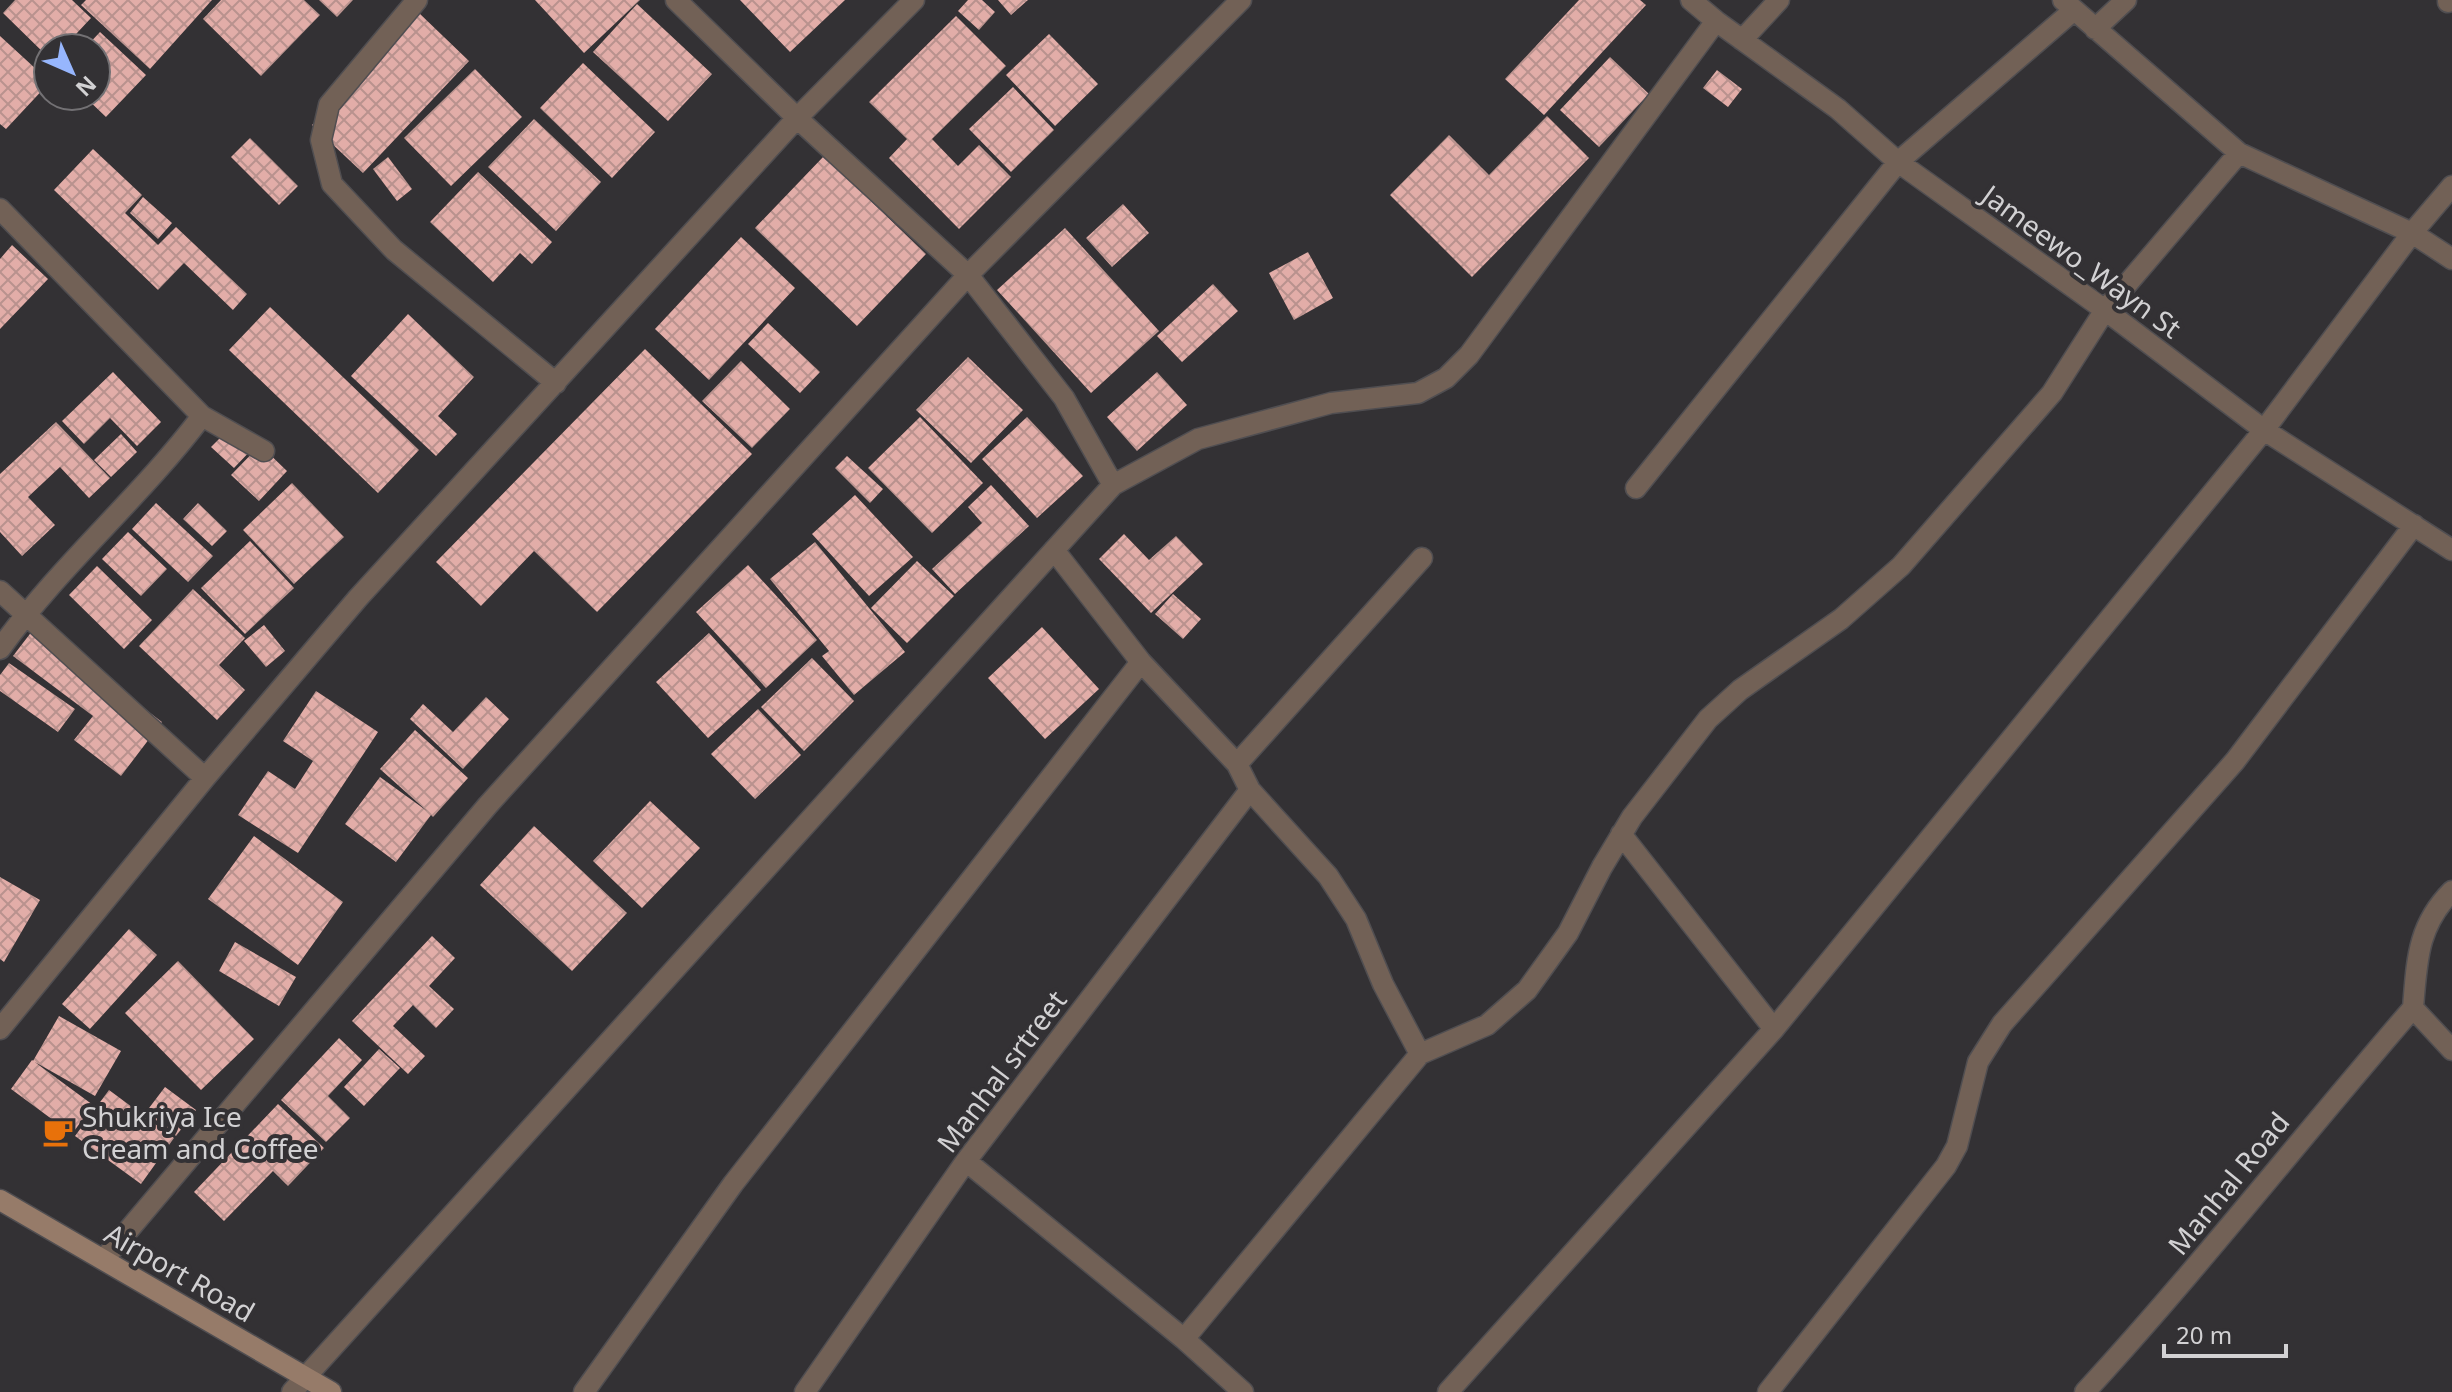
<svg xmlns="http://www.w3.org/2000/svg" width="2452" height="1392" viewBox="0 0 2452 1392" font-family="'Noto Sans',sans-serif">
<defs>
<pattern id="building-cross-hatch" width="8" height="8" patternUnits="userSpaceOnUse" patternTransform="scale(2)"><rect width="8" height="8" fill="#e2ada8"/><path d="M0 0l8 8M0 8l8-8" fill="none" stroke="#b9928e"/></pattern>
</defs>
<rect width="100%" height="100%" fill="#333134"/>
<path fill="url(#building-cross-hatch)" d="M15 0H72L91 18 63 48H48V57L3 13Z
M86 0H212L150 69 81 5Z
M221 0H304L320 15 261 76 203 19Z
M319 0H353L337 17Z
M535 0H640L584 53Z
M740 0H845L790 52Z
M968 0H982L995 12 979 30 958 11Z
M998 0H1028L1011 15Z
M1579 0H1640L1646 5 1544 115 1505 79Z
M637 4 712 74 668 121 593 52Z
M419 13 469 61 363 173 312 125Z
M956 16 1006 66 932 139 958 166 979 145 1011 177 959 229 889 158 907 139 869 102Z
M100 32 146 75 106 117 84 96H96V48H85Z
M1049 34 1098 84 1055 126 1006 75Z
M0 36 48 80V84L6 129 0 124Z
M1610 57 1649 94 1599 147 1560 110Z
M583 63 655 132 612 178 540 108Z
M475 69 522 117 451 186 404 138Z
M1717 70 1742 89 1728 107 1703 88Z
M1013 87 1054 130 1011 172 969 129Z
M1547 116 1589 158 1472 277 1390 195 1449 135 1489 175Z
M534 119 601 182 556 231 488 167Z
M250 138 298 186 279 205 231 157Z
M93 149 142 195 125 213 158 245 176 227 247 294 233 310 184 263 158 290 54 190Z
M824 156 926 254 857 326 755 228Z
M388 157 412 189 397 201 373 169Z
M478 172 552 242 532 264 520 253 493 282 430 222Z
M143 197 172 223 158 239 130 213Z
M1123 204 1149 233 1112 267 1086 238Z
M1065 228 1159 331 1091 393 997 290Z
M741 237 795 288 709 380 655 329Z
M12 245 48 279 0 329V259Z
M1308 252 1333 298 1294 320 1269 273Z
M1213 284 1238 311 1182 362 1157 336Z
M270 307 419 450 378 493 229 350Z
M408 314 474 377 438 416 457 434 436 456 351 376Z
M768 323 820 372 800 393 748 344Z
M645 349 752 454 597 612 534 551 481 606 436 562Z
M968 357 1023 410 971 463 916 410Z
M741 361 790 409 752 448 702 401Z
M113 372 161 422 137 446 110 418 84 444 62 421Z
M1157 372 1187 405 1137 451 1107 417Z
M920 417 983 483 932 533 868 468Z
M1027 417 1083 476 1037 518 982 459Z
M56 422 110 478 89 498 60 467 28 497 55 525 22 556 0 532V474Z
M233 425 255 446 234 468 211 447Z
M121 434 137 452 111 477 94 460Z
M260 445 287 471 259 501 231 475Z
M847 456 883 489 870 503 835 468Z
M292 483 344 537 294 584 243 530Z
M991 485 1029 526 955 594 932 569 982 523 968 507Z
M855 495 913 557 869 596 812 534Z
M156 503 213 556 188 582 132 529Z
M198 503 227 531 212 546 183 519Z
M128 532 167 569 141 596 102 559Z
M1124 534 1149 560 1176 536 1203 564 1151 613 1099 559Z
M250 541 294 588 245 634 201 588Z
M815 542 905 652 854 695 822 656 829 651 770 579Z
M917 561 954 596 907 643 871 608Z
M748 565 817 640 766 688 696 612Z
M97 566 152 620 124 649 69 595Z
M193 589 245 638 219 665 245 690 217 720 139 646Z
M1173 594 1201 619 1183 639 1155 614Z
M264 625 285 651 266 667 244 641Z
M36 626 162 722 121 776 74 740 93 716 13 656Z
M1042 627 1099 689 1045 739 988 678Z
M709 633 761 690 708 738 656 682Z
M812 658 854 701 804 751 761 707Z
M9 663 75 709 58 732 0 691V675Z
M316 691 378 732 298 853 238 815 268 771 295 789 313 761 283 741Z
M486 697 509 719 463 769 410 719 423 704 453 732Z
M758 709 801 755 755 799 711 754Z
M415 730 468 778 433 817 431 815 396 862 345 824 380 777 427 811 380 769Z
M650 801 700 848 642 908 593 861Z
M534 826 627 913 572 971 480 885Z
M254 836 343 902 298 965 208 899Z
M0 877 40 900 4 962 0 959Z
M129 929 157 955 90 1029 62 1004Z
M432 936 455 958 429 986 454 1009 436 1028 413 1005 393 1026 425 1056 408 1074 352 1021Z
M235 942 296 977 279 1006 219 971Z
M178 961 254 1039 201 1090 125 1013Z
M59 1016 121 1051 95 1096 33 1061Z
M339 1038 362 1060 328 1096 350 1118 326 1142 281 1100Z
M379 1049 400 1068 364 1106 344 1087Z
M32 1060 93 1105 72 1134 11 1089Z
M165 1087 196 1110 176 1136 146 1112Z
M109 1090 174 1138 141 1184 75 1136Z
M278 1104 324 1148 288 1186 273 1171 224 1221 194 1192Z"/>
<g fill="none" stroke-linecap="round" stroke-linejoin="round">
<g stroke="#504e51" stroke-width="23">
<path id="street" d="M417 0 329 105 321 140 332 184 394 250 556 383
M676 0 797 118 968 275 1064 398 1113 485
M1691 0 1716 21 1838 109 1898 162 2105 310 2264 430 2452 550
M2063 0 2239 153 2412 233 2452 259
M2448 0V2
M2095 29 2126 0
M1742 40 1779 0
M0 209 202 416 264 451
M1636 488 1898 162 2074 10
M1054 550 1141 662 1237 764 1250 790 1328 876 1356 919 1383 984 1420 1054 1184 1339
M0 591 205 778
M0 649C60 565 140 498 202 416
M1237 764 1422 558
M1621 834 1774 1029
M2452 891C2417 926 2417 961 2413 1008L2452 1050
M0 1029 205 778 358 598 797 118 914 0
M1420 1054 1487 1025 1527 990 1568 933 1602 867 1632 817 1708 719 1740 690 1841 619 1901 566 2052 393 2105 310 2239 153
M966 1161 1184 1339 1243 1392
M104 1259 488 805 968 275 1241 0
M292 1392 1113 485 1198 439 1331 403 1418 393 1446 378 1469 355 1716 21
M584 1392 733 1184 1141 662
M805 1392 966 1161 1250 790
M1448 1392 1774 1029 2264 430 2412 233 2452 186
M1768 1392 1946 1166 1957 1146 1978 1062 2002 1024 2235 761 2414 525
M2085 1392C2199 1268 2303 1135 2413 1008"/>
</g>
<g stroke="#504e51" stroke-width="23">
<path id="secondary" d="M0 1200 331 1392"/>
</g>
<use href="#street" stroke="#726156" stroke-width="20"/>
<use href="#secondary" stroke="#967b69" stroke-width="20"/>
</g>
<defs>
<g id="cafe-bare" transform="scale(2.4)"><path d="M-5.5-4.5H6V0H3Q3 3.5 0 3.5H-2.5Q-5.5 3.5-5.5 0ZM3-3.2v2h1.7v-2ZM-6 4.5H4V6H-6Z" fill="#e8710a" stroke="#333134" stroke-width="2.5" paint-order="stroke"/></g>
</defs>
<g fill-rule="evenodd">
<use href="#cafe-bare" x="58" y="1132"/>
</g>
<g text-anchor="middle" dominant-baseline="central" stroke-width="8" stroke-linejoin="round" paint-order="stroke">
<g font-size="28" fill="#d2d1d3" stroke="#333134">
<text transform="translate(2082 261) rotate(36)">Jameewo_Wayn St</text>
<text transform="translate(1001 1071) rotate(-53)">Manhal srtreet</text>
<text transform="translate(2228 1183) rotate(-51)">Manhal Road</text>
<text transform="translate(180 1272) rotate(30)">Airport Road</text>
</g>
<g font-size="28" fill="#d2d1d3" stroke="#333134" text-anchor="start">
<text x="82" y="1116">Shukriya Ice<tspan x="82" dy="32">Cream and Coffee</tspan></text>
</g>
</g>
<g transform="translate(72 72) rotate(135)"><circle r="38" fill="#333134" stroke="#737174" stroke-width="2"/>
<path d="M0-6L14 30L0 20L-14 30Z" fill="#97b6fd"/>
<text y="-12" font-size="22" font-weight="bold" text-anchor="middle" fill="#d2d1d3">N</text>
</g>
<path d="M2164 1344v12h122v-12" fill="none" stroke="#d2d1d3" stroke-width="4"/>
<text x="2176" y="1344" font-size="24" fill="#d2d1d3" stroke="#333134" stroke-width="6" paint-order="stroke">20 m</text>
</svg>
